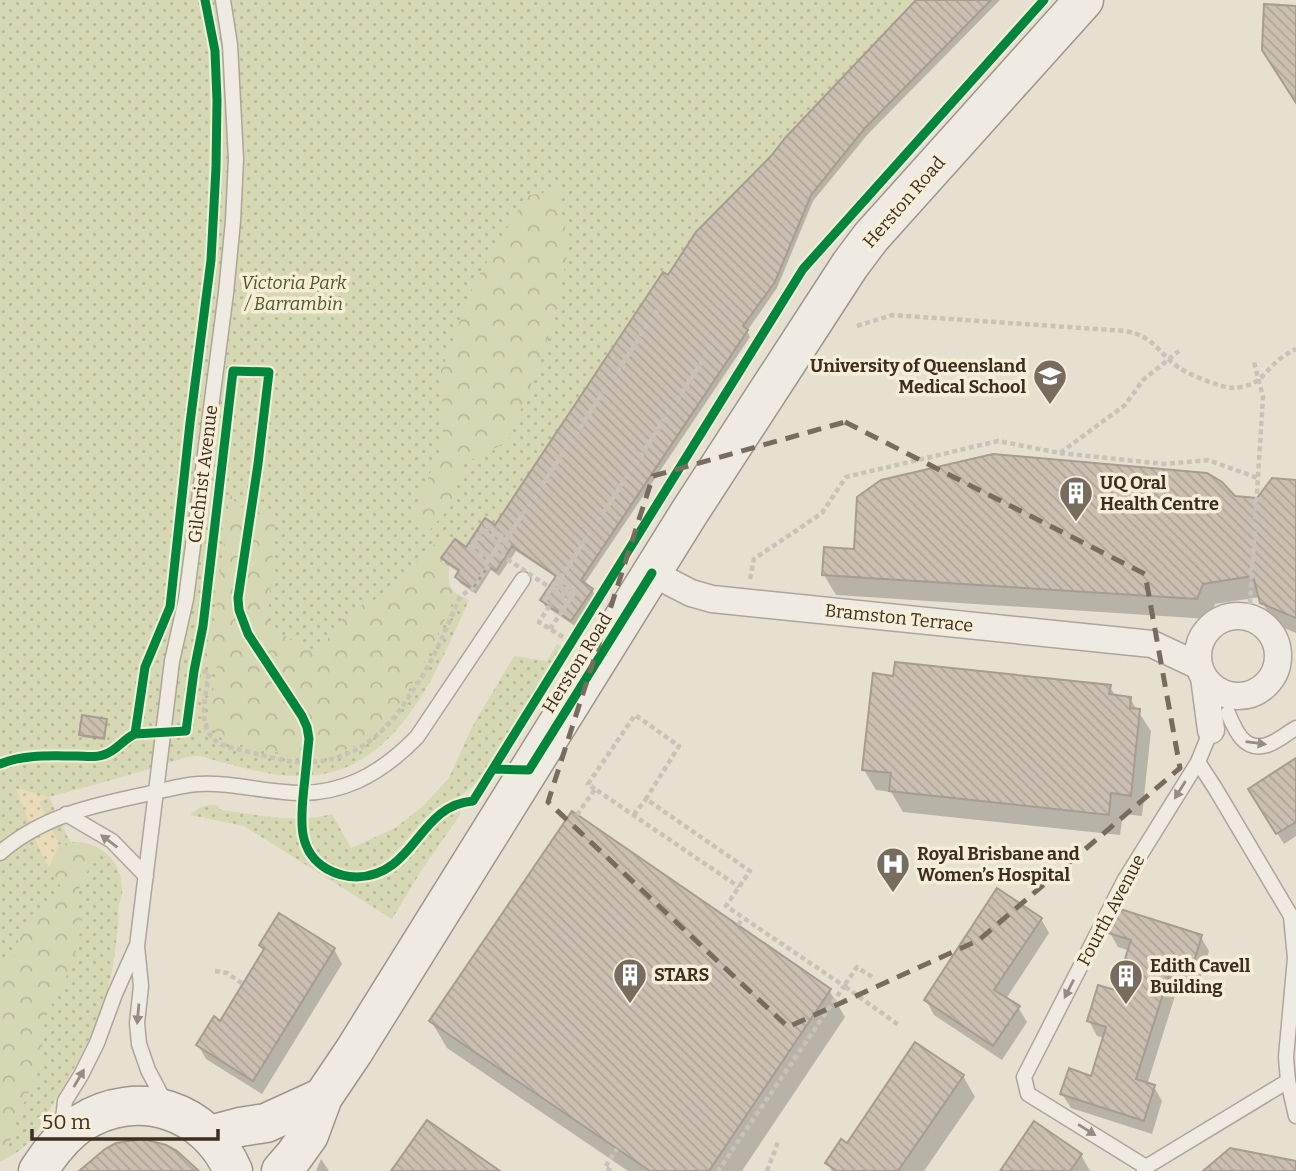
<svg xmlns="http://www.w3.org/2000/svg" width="1296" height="1171" viewBox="0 0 1296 1171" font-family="Bitter,serif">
<defs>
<pattern id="grass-dots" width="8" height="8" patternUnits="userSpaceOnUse" patternTransform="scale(1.75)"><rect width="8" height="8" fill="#d6d7b3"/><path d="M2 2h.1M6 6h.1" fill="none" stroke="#b9b99a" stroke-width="1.8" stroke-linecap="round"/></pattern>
<pattern id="forest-crowns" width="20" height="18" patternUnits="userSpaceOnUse" patternTransform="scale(1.75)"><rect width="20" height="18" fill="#d6d7b3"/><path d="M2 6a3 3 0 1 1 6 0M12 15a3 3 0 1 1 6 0" fill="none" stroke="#b9b99a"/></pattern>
<pattern id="sand-dots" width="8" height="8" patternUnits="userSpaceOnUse" patternTransform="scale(1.75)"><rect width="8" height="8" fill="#eadcb9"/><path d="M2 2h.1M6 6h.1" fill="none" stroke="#cabd9f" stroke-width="1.8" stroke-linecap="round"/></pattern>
<pattern id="building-back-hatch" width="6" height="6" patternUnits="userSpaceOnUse" patternTransform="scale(1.75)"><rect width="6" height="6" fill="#cbbfb2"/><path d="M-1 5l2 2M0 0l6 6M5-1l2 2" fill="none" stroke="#afa499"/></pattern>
</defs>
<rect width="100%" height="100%" fill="#e7e0d1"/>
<path fill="url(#grass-dots)" d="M0 0H916L771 156 696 232 668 275 662 272 495 525 485 518 466 547 455 540 441 558 449 564C448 587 447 590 469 600 436 674 395 778 298 776 273 776 249 769 225 763 216 761 207 757 199 756 188 755 173 762 163 765 125 776 87 787 49 797L70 842C99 841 121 858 122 889 123 895 120 899 119 905 118 911 119 919 118 926 116 945 114 965 109 984 99 1027 76 1066 53 1104 45 1117 37 1133 27 1144 19 1152 10 1157 0 1161Z
M557 644 563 647 480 780C473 786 466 792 458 797 450 801 442 803 434 810 400 840 381 895 324 860L317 870C328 878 342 883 357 883 417 884 422 818 460 812V815L423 868 392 919 244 826 190 815C199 807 207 803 219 806V809L222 810C258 815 297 824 332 814L351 848 395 828 422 807 449 778 472 727 514 656 547 661Z"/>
<path fill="url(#forest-crowns)" d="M558 190 568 250 555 319 530 388 507 442 463 464 451 506 428 532 413 514 444 440 441 371 475 282 526 196Z
M230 493 236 504 245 509 232 598 233 611 242 637 290 710 301 702C280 672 248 635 245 598L257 511 267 515 275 524 268 619C273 630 283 635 293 641 328 665 327 627 351 611 360 605 372 602 381 596L441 538 446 536 455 539 441 558 449 564C449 575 446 586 456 594 436 639 412 699 374 732 335 766 298 757 252 747 238 744 222 743 214 730 207 717 215 682 217 666L202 665 213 631Z
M81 842 99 848 77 893 76 899 82 922 76 951 65 980 47 1014 43 1031 42 1063 15 1123 8 1149 4 1160 0 1161V965L4 966 17 952 18 941 26 928 29 916 42 909 48 898 60 891V885L49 867 59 844Z"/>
<path fill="url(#sand-dots)" d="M16 788 49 797 39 802 59 844 49 867 40 851Z"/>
<path fill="#0003" d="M919 0H1000L868 134 813 201 777 288 747 331 750 337 584 584 592 590 595 595 575 626 545 606 542 600 557 578 516 551 499 576 491 570 476 594 460 583 457 577 460 573 446 564 443 558 467 549 496 527 668 277 773 157Z
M1296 482V633L1274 624 1260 597 1215 604 1209 619 836 595 824 575 856 551 1234 497 1258 500Z
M1110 687 1116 697 1130 699 1151 731 1142 816 1123 814 1120 835 903 812 891 792 876 790 864 770Z
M106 720 107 723 105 740 82 737 81 734Z
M1296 760V836L1284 844 1256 800Z
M1041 919 1049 933 1006 999 1018 1007 1027 1022 1002 1060 934 1015 926 1000Z
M1110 933 1201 937 1209 951 1197 988 1179 983 1147 1085 1154 1087 1162 1101 1152 1134 1071 1108 1062 1094 1092 1078 1105 1038 1097 1036 1089 1021 1117 992 1130 951 1118 947Z
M261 946 334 949 342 964 262 1094 206 1059 198 1045 221 1023 265 952Z
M829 990 845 1017 742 1171H628L447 1048 431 1021Z
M963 1076 975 1097 924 1171H832L827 1163 847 1145Z
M1081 1155 1090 1171H1002Z
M321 1159 329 1171H316Z"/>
<path fill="url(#building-back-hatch)" stroke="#a89c90" stroke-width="2" d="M916 0H991L865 128 811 195 775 282 743 326 748 330 581 580 593 589 571 621 540 600 556 576 512 546 496 571 488 566 472 589 455 577 459 570 441 558 455 539 466 547 485 518 495 525 663 272 668 275 696 232 771 156 786 137Z
M1264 4 1296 6V103L1262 50Z
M993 454 1207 473 1222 482 1235 496 1257 498 1272 478 1296 480V618L1260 603 1253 576 1203 584 1197 599 822 575 824 547 854 549 857 497 881 480Z
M895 662 1111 685 1109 694 1131 697 1130 708 1140 709 1131 796 1111 793 1109 815 889 791 891 773 862 770 873 673 893 676Z
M82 715 107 719 104 738 79 735Z
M1296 758V822L1276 834 1248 789Z
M572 811 831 989 709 1171H650L429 1021Z
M997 888 1042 918 994 990 1020 1006 993 1046 924 1000Z
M1120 909 1202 935 1190 975 1171 969 1136 1079 1155 1085 1144 1121 1060 1094 1069 1068 1091 1076 1106 1027 1087 1021 1098 985 1115 990 1131 940 1108 933Z
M279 913 335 948 253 1081 196 1045 214 1016 220 1021 264 949 259 945Z
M915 1042 964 1075 898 1171H837L825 1163 841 1139 847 1143Z
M427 1120 500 1171H391Z
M1034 1121 1082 1154 1070 1171H1000Z
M143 1139 166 1145 177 1151 199 1171H79L105 1149 116 1143Z
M1230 1148 1296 1161V1171H1203Z"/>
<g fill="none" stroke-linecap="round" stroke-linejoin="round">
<g stroke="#ada599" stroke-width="17">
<path id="lane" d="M1228 713C1235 730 1244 752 1267 745 1277 742 1287 733 1296 728
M1198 762 1215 788 1291 916 1295 958 1286 1057 1288 1081 1296 1116
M66 814 112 841 146 876
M0 853C42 816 94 805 147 794 164 790 182 785 199 784 228 782 256 790 284 792 339 798 380 775 417 737L523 579
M167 1106 148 1070 139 1044 137 1023 141 986 137 946 172 661 186 599 226 293 233 221 236 159 230 45 223 0
M62 1128 65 1101 81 1075 97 1043 115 994 136 947
M1146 1167 1028 1094 1024 1077 1124 881 1198 762 1211 730
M1144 1171 1146 1167 1288 1081"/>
</g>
<g stroke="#ada599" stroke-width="29">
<path id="street" d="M652 573 691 593 712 599 1152 644 1199 666
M1198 656a40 40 0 1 1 80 0a40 40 0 1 1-80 0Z
M1204 677 1211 730"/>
</g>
<g stroke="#9c958a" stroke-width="41">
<path id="secondary" d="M210 1135 240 1127 266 1123 323 1097
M38 1171C49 1154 63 1135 81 1123 138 1087 207 1110 233 1171
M281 1171 294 1156 309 1135 323 1097 354 1051 689 513 850 265 871 237 1084 0"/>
</g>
<path stroke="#c8c2b9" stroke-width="4.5" stroke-dasharray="5 3.5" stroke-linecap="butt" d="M857 326 892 315 1126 331C1153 337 1156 349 1174 364 1184 373 1221 388 1234 388 1238 388 1245 386 1249 385 1260 381 1266 372 1274 364 1280 358 1288 353 1296 349
M1060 453 1164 464 1208 460 1258 478
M486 545 499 550
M750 579 754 559 822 513 846 477 998 441 1060 453 1125 405 1143 380 1179 351
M564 597 562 594 554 588 715 342
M1250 604 1263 397 1254 362
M550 629 563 610
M194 671 209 672C205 702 193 739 232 748 258 753 286 764 311 762 360 759 388 730 412 692 422 677 431 662 439 645 445 632 450 619 456 606 458 603 458 599 461 596 464 593 471 590 474 588L659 308
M595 789 588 784 635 715 679 746 646 799 750 871 726 906 844 986 718 1171
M577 815 595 789 739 887
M636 815 635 813 646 799
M738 925 743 918
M215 971 227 973 243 984
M872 977 857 967 844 986 900 1026
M611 1171 605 1167 617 1149
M767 1171 778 1142"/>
<use href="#lane" stroke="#efebe3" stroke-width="14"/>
<use href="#street" stroke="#efebe3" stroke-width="26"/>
<use href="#secondary" stroke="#efebe3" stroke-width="38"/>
<path stroke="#c8c2b9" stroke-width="4.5" stroke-dasharray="5 3.5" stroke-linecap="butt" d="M486 545 558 593 539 622 571 642
M496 552 491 558 476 548 487 531 501 541 488 561 470 549 486 525 506 539
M559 581 572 590 561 607 545 598 558 578 576 590 563 610"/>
<g stroke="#f7eed8" stroke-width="13">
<path id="cycleway" d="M135 734 145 667 170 607 190 423 211 260 216 168 217 100 215 51 205 0
M0 764C24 754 50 756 76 756 85 756 95 758 103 755 116 752 123 739 135 734L186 731 194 671 203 626 233 371 269 372 258 464 238 598 239 610 248 634 302 716 307 727 309 739C307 755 306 771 304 787 301 818 296 851 327 869 336 874 347 877 357 877 416 875 418 805 473 801L803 269 1044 0
M493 769 529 770 652 573"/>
</g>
<use href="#cycleway" stroke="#00873e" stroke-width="9"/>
</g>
<defs><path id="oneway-solid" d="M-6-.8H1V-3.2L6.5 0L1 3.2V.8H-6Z" transform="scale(1.75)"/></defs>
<g fill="#968c82">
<use href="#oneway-solid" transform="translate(1256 743) rotate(7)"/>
<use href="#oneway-solid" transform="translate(1180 790) rotate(122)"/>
<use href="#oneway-solid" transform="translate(109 841) rotate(-143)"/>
<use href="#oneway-solid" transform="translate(1069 989) rotate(117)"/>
<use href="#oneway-solid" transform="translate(138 1014) rotate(95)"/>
<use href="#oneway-solid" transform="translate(79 1078) rotate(-60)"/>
<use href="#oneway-solid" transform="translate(1087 1130) rotate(32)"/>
</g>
<path fill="none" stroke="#786c5e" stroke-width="5" stroke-dasharray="14 9" stroke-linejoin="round" d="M845 422 1145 574 1180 768 979 940 788 1027 548 802 653 476Z"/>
<defs>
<g id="university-pin" transform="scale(1.75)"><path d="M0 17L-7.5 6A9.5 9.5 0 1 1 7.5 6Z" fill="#786c5e" stroke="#f7eed8"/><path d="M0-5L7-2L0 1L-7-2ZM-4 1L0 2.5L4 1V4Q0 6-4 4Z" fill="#fff"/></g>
<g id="building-pin" transform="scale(1.75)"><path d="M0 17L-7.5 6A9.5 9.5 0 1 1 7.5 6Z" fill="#786c5e" stroke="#f7eed8"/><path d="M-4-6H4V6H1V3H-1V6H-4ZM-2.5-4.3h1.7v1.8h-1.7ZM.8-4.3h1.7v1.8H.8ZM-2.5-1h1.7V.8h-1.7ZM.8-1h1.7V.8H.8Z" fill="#fff"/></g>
<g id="hospital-pin" transform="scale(1.75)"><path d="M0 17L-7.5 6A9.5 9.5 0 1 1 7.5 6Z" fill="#786c5e" stroke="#f7eed8"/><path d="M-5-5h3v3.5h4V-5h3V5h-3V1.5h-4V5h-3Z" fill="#fff"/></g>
</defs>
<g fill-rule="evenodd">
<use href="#university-pin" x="1050" y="376"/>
<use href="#building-pin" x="1076" y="493"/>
<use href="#hospital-pin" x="893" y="864"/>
<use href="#building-pin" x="630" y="975"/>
<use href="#building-pin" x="1126" y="976"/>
</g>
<g text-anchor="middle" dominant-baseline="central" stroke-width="7" stroke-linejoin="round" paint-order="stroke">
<g font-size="18" fill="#3d2e20" stroke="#f7eed8">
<text transform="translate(904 202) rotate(-49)">Herston Road</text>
<text transform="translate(203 474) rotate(-83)">Gilchrist Avenue</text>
<text transform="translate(899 618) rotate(6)">Bramston Terrace</text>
<text transform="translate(577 663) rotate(-58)">Herston Road</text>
<text transform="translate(1111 910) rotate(-62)">Fourth Avenue</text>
</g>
<g font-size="18" font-style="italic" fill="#4d5a26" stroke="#f7eed8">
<text x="294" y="283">Victoria Park<tspan x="294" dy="21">/ Barrambin</tspan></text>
</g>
<g font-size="18" font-weight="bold" fill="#3d2e20" stroke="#f7eed8" text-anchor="start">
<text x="1026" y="366" text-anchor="end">University of Queensland<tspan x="1026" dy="21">Medical School</tspan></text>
<text x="1100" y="483">UQ Oral<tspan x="1100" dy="21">Health Centre</tspan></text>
<text x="917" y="854">Royal Brisbane and<tspan x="917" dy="21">Women’s Hospital</tspan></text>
<text x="1150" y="966">Edith Cavell<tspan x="1150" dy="21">Building</tspan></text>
<text x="654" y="975">STARS</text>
</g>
</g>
<path d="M32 1129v10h186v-10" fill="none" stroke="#3d2e20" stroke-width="3.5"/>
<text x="42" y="1129" font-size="21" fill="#3d2e20" stroke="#f7eed8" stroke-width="5" paint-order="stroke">50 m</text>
</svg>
